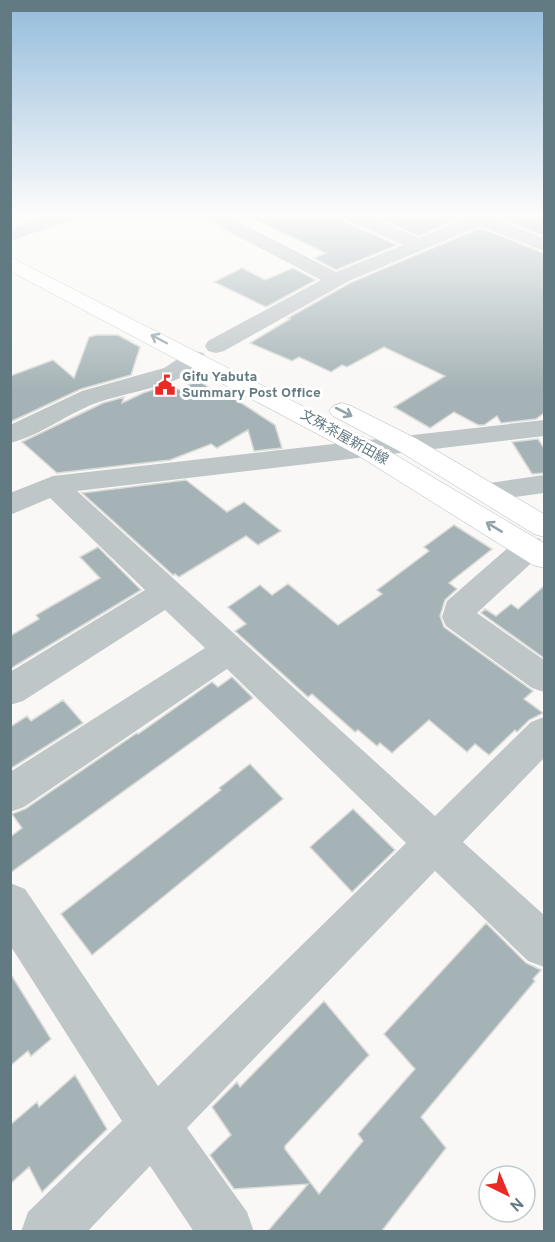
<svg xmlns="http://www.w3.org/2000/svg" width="555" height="1242" viewBox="0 0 555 1242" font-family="Overpass,'Noto Sans JP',sans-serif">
<rect width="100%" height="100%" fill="#f9f8f6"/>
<path fill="#a5b3b6" stroke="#dadad8" stroke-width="1.5" d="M247 216H341L345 222 397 245 336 270 314 258 326 253Z
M374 216H462V217L419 236Z
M495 216H544V236Z
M480 228 544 253V413L536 419 501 423 497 416 484 425H478L454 412 430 428 394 407 445 376 384 347 347 367 342 365 331 372 299 357 292 361 250 343 290 319 288 318 350 283Z
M242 268 265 280 293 268 316 280 266 307 214 282Z
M96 335H118L140 347 131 375 81 389 10 422V376L53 360 74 378 89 337Z
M198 380 215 392 220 389 275 425 282 448 254 451 248 430 217 448 211 444 170 460 57 473 22 442 103 403 124 397 122 403 143 393 170 384 179 390Z
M538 439 544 448V473L532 474 512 442Z
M186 480 227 512 244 502 281 531 258 545 246 536 179 577 175 574 173 575 82 493Z
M454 525 492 549 449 583 457 589 445 600 440 616 444 627 533 691 524 699 543 713 529 720 517 732 515 730 489 755 475 744 467 752 429 720 392 753 380 743 377 746 358 730 355 732 312 694 308 697 235 631 246 624 228 607 260 585 272 595 288 584 338 625 382 594 377 590 429 551 424 547Z
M98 547 141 590 10 669V636L39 619 36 615 100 578 80 557Z
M544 586V658L481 613 485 609 496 616 511 604 518 609Z
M232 677 253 698 10 873V837L22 828 12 814 25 809 137 733 138 734 212 682 218 687Z
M63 700 83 723 10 769V727L27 716 31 721Z
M250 764 283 799 92 955 61 914 221 790 219 788Z
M353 809 395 850 352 892 310 847Z
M486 923 526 963 541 970 533 979 535 981 421 1117 446 1148 381 1232H267L308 1184 234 1189 210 1155 231 1135 212 1107 237 1082 240 1087 324 1001 369 1055 285 1146V1149L319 1194 363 1141 358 1134 415 1069 384 1034Z
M10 973 51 1039 31 1056 28 1051 10 1066Z
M75 1075 107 1129 42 1192 29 1167 10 1184V1125L37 1102 39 1107Z"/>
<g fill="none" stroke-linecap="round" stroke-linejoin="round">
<g stroke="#b2babc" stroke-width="1">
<path id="major" d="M10 257 377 444 544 543V568L533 565 359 456 10 271Z
M342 403 351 406 417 439 544 514V537L534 534 399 451 333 416 329 411 333 406Z"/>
</g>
<path fill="#bfc6c8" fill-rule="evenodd" d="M48 216H75L72 220 10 241V229Z
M204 216H227L336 272 403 245 346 220 343 216H368L419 238 466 218 464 216H489L544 238V251L480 226 349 281 224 351 216 353 208 351 205 346 208 341 321 280 207 220Z
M195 351 203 353 207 358C188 385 132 391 102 401 70 411 43 435 10 443V425L82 391 164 368 187 353Z
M544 420V436L77 491 435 816 531 722 544 717V758L463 842 544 915V967L528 961 435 871 187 1128 247 1212 254 1232H194L150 1166 87 1232H21L28 1212 122 1121 10 945V883L25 889 158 1086 406 843 227 669 24 807 10 812V772L205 648 165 610 23 701 10 705V672L145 590 50 498 10 515V493L53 476Z
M544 475V493L486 501 476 499 472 492 476 485Z
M529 536 540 539 544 547 540 555 477 613 544 660V692L532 688 446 626 442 617 447 601 518 539Z"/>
<use href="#major" fill="#fff" fill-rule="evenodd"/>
</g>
<defs><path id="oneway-shaft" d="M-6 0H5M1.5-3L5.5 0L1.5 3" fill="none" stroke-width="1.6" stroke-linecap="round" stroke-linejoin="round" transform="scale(1.5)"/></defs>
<g stroke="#91a2a8">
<use href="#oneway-shaft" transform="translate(159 339) rotate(-152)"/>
<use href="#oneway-shaft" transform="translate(344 412) rotate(27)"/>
<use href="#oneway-shaft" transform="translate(494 527) rotate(-149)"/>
</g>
<linearGradient id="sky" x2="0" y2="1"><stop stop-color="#94bcdc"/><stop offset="0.55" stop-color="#fcfcfb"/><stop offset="1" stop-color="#fcfcfb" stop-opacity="0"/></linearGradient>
<rect width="555" height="390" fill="url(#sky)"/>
<defs>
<g id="civic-bare" transform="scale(1.62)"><path d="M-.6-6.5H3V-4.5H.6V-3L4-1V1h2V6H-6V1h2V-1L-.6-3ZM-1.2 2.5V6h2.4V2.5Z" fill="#e92a25" stroke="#fff" stroke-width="2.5" paint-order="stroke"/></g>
</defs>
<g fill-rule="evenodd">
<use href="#civic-bare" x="165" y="385"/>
</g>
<g text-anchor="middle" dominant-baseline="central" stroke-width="6" stroke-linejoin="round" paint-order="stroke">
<g font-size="14" font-weight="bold" fill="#627a82" stroke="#fff" text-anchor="start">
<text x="182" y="377">Gifu Yabuta<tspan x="182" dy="16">Summary Post Office</tspan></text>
</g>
<g font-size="14" fill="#627a82" stroke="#fff">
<text transform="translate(344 438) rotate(29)">文殊茶屋新田線</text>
</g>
</g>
<rect width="555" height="1242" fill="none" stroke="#627a82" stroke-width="24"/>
<g transform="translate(507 1194) rotate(137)"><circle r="28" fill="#ffffff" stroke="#c0cacd" stroke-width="1.5"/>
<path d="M0-4.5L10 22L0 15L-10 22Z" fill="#e92a25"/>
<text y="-9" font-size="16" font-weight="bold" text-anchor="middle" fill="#627a82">N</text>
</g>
</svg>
